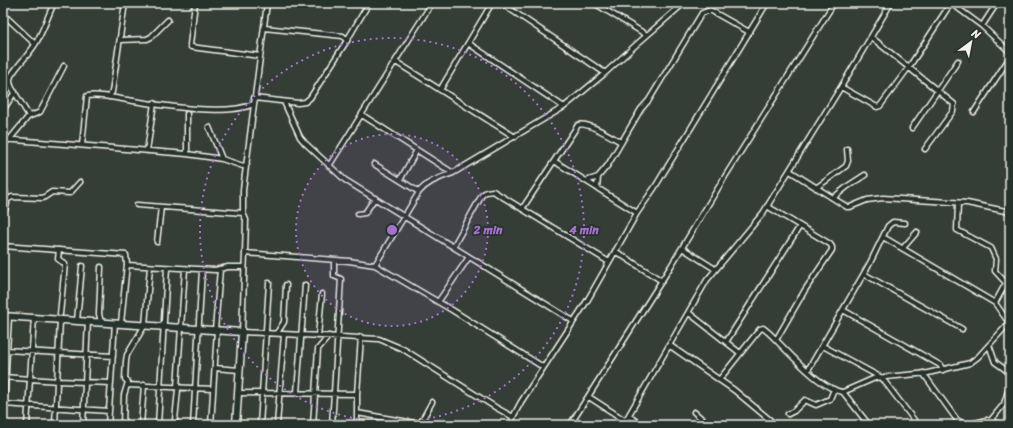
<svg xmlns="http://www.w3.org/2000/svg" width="1013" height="428" viewBox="0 0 1013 428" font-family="Sriracha,sans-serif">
<rect width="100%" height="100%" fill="#343d36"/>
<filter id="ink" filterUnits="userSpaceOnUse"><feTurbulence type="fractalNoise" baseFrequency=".025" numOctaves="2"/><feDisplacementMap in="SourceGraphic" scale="8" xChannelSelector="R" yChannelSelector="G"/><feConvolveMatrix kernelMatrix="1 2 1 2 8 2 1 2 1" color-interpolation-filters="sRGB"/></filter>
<g filter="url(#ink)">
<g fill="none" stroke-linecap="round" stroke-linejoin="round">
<g stroke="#f4f1e8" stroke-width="7">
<path id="street" d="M195 3 190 45 191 47 260 56
M501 3 605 73
M594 3 647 35
M951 3 982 26 1010 52
M3 14 35 44
M982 26 997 3
M264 28 343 36 347 41
M871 37 954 104 953 111 925 149
M120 40 147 39 151 37 168 20
M468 43 564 107
M396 62 515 137
M841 87 877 107 880 106 909 67 951 3
M440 90 492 3
M109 97 112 92 125 3
M254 98 298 103 305 102 310 98 346 42 369 3
M284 102 300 137 305 143 345 180 573 321
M3 110 15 92
M974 112 1010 57
M362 115 453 173
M29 116 12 88C10 84 9 80 11 76 18 64 29 55 36 43 43 31 48 16 54 3
M209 127 222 159
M912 128 958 61
M3 139 187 154 222 159 243 166 247 164
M9 140 28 117 40 112 64 66
M82 145 87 96C100 94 115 98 127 100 158 105 226 117 253 104
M147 151 154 103
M187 154V114
M554 161 637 213
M374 164 419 192
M329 166 432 3
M790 171 847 207H850L867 200 883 198 967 203 1010 212
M3 178 7 204 3 216
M400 180 417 150
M586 181 598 177
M597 188 598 177 608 165 641 109 649 100 702 13 710 10 749 32
M816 188 846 166 848 161 847 149
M833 198 848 186 865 175
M7 200 12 197 43 198 52 192 70 193 80 182
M958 203 957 230 991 248 996 259 995 271 1006 283 995 303
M137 205 243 213
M767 206 830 244 832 247V250L805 290 776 340
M522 209 578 125C587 121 612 137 621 142
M358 214 365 213 375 198
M883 237 995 303 1009 323
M157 242 161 207
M3 246 126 255 127 264 121 323
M453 247 482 195 486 192 493 191 609 262
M682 248 715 269
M903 248 917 232
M59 250 58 259 65 264 60 314
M615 251 662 281
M245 253 246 220 243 213V190L267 3
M127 265 215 270 228 267H244
M375 265 452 310 543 367
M864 274 962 329
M438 302 469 257
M843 310 940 365 943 370
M689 313 740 353
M77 321 82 266
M101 322 99 314 101 267
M215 330 220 269
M277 333 284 322 286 285
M318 336 322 294
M726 342 800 226
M669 345 734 390 776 425
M989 345 995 362 1010 373
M823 346 882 378 914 420
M6 350 113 356
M215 368 239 370
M808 370 870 263 888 226 893 222 905 223
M923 373 957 420 965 425
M3 377 58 381 111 383
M719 380 760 329 763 328C769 332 774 338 779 343 793 357 823 390 843 392L869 425
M127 385 213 389
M843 392 875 378 928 373 970 363 978 357 1010 322
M238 393 357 394
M297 393 305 285
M589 397 626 421
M3 404 109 411
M4 404 9 317
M694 412 709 425
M357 413 420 424 432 402
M788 414 794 411 805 400 816 405 830 399 834 389
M629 416 641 425
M513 417 495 407 403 349 379 339 242 332 245 253 349 261 375 265 419 192C428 181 440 178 453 173L564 107 604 74 637 44 684 3
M175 420 178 390 177 387 185 269
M991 420 1004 404 1010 384
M27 425 34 318
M55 425 60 320
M83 425 88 321
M108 425 115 323
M123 425 124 395 128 382 125 379 126 361 127 355 145 325 150 267
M141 425 144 385
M158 425 167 268
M193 425 202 270
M211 425 217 330
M260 425 269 283
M277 425 284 334
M313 425 318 349 329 336
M332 425 341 279 334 276V260
M357 425V394L361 337
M512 425 513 417 521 402 587 301 637 213 655 187 767 3
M570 425 671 266 726 175 834 3
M623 425 707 280 763 213 841 87 891 3
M967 425 987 420 1004 425"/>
</g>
<g stroke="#f4f1e8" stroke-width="9">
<path id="secondary" d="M3 316 242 332 236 425"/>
</g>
<use href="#street" stroke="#26332d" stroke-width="4"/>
<use href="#secondary" stroke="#26332d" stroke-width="6"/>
</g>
</g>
<circle cx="392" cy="230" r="96" fill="#a571cd" fill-opacity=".12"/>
<g fill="none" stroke="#a571cd" stroke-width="2" stroke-dasharray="2 4">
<circle cx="392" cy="230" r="96"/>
<circle cx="392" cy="230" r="192"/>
</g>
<circle cx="392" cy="230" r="6" fill="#a571cd" stroke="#26332d" stroke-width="2"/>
<g font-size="12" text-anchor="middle" font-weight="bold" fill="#a571cd" stroke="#26332d" stroke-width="3.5" stroke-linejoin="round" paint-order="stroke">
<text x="488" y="234">2 min</text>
<text x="584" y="234">4 min</text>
</g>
<rect width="1013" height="428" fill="none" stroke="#26332d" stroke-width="16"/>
<rect x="8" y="8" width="997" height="412" fill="none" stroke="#f4f1e8" stroke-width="1.5" filter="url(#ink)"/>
<g transform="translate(971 42) rotate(32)" stroke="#26332d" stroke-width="3" paint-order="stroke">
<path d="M0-3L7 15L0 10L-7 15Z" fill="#f4f1e8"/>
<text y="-6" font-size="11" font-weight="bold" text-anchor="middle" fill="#f4f1e8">N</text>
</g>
</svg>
